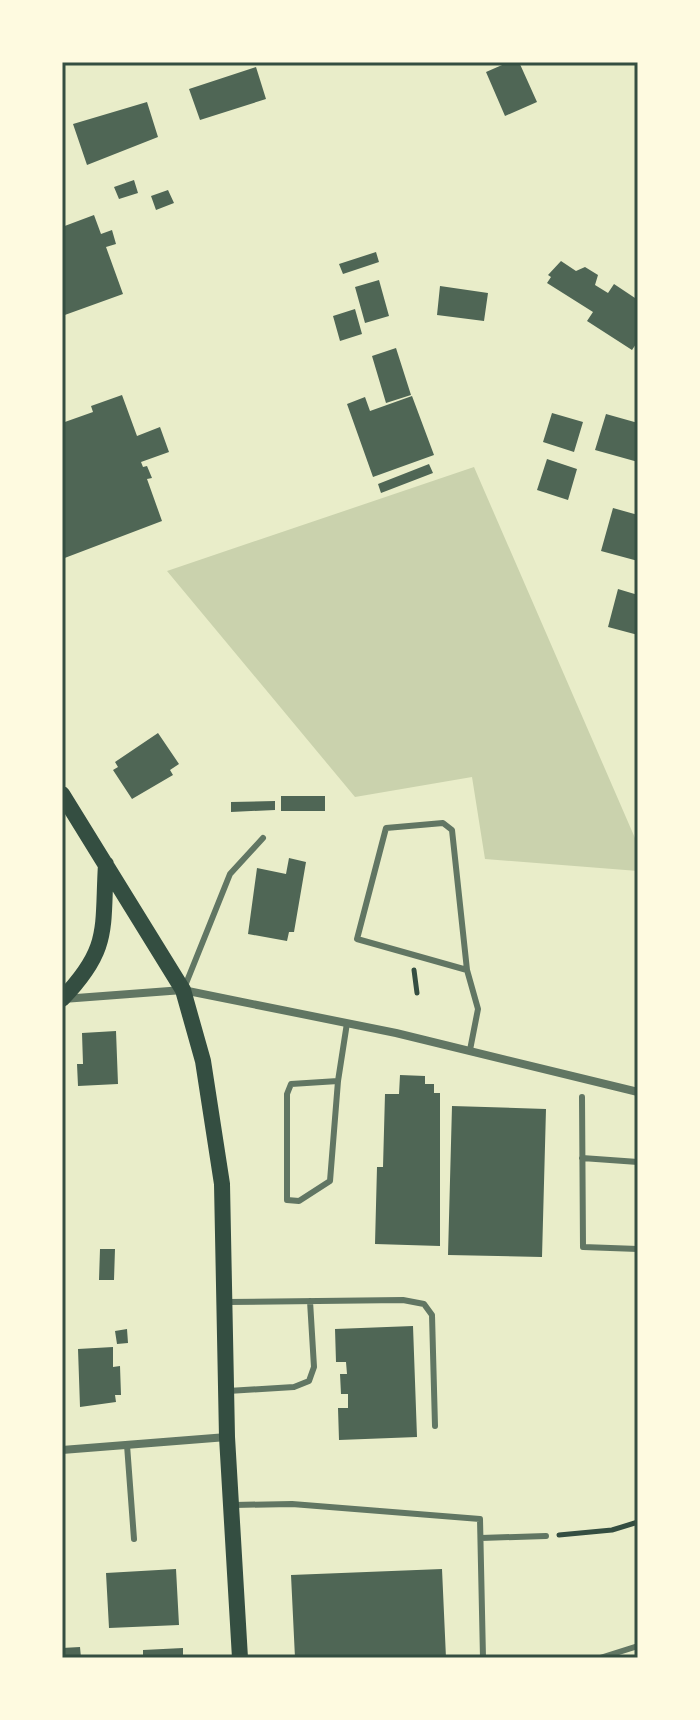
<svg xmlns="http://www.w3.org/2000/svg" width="700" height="1720" viewBox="0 0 700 1720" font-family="Jost,sans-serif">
<rect width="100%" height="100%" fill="#e9edc9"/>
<path fill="#cad2ad" d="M474 467 638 845V871L485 859 472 777 355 797 167 571Z"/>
<path fill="#4f6655" d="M509 62H519L537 102 505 116 486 72Z
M256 67 266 99 200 120 189 89Z
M147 102 158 137 87 165 73 124Z
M134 180 138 193 119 199 114 187Z
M168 190 174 203 156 210 151 196Z
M94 215 101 234 112 230 116 244 106 247 123 294 62 316V227Z
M376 252 379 262 343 274 339 264Z
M561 261 576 271 585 267 598 275 595 285 608 293 614 284 638 300V341L632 350 587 321 593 312 547 283 551 277 548 275Z
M379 280 389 316 365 323 355 287Z
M440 286 488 293 484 321 437 315Z
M355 309 362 334 340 341 333 316Z
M396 348 411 395 386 403 372 356Z
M122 395 137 436 160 427 169 452 141 462 143 467 147 466 152 478 147 479 162 521 62 559V423L93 412 91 406Z
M412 396 434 455 373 477 347 404 365 397 370 411Z
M552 413 583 422 574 452 543 442Z
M606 414 638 423V462L595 450Z
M547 459 577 469 568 500 537 490Z
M429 464 433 473 381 493 378 484Z
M613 508 638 515V561L601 551Z
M618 589 638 595V635L608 627Z
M158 733 179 764 170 770 173 775 132 799 113 770 118 767 115 762Z
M281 796H325V811H281Z
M275 801V810L231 812V802Z
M289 858 306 862 294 932H289L287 941 248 934 257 868 286 874Z
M116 1031 118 1084 78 1086 77 1064H83L82 1033Z
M400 1075 425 1076V1084H434V1093H440V1246L375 1244 377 1167H383L385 1094H399Z
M452 1106 546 1109 542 1257 448 1255Z
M100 1249H115L114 1280H99Z
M413 1326 417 1437 339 1440 338 1408H348V1394H341L340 1374H347L346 1362H336L335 1329Z
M127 1329 128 1343 117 1344 115 1331Z
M113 1347V1367L120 1366 121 1395H115L116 1402 80 1407 78 1349Z
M176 1569 179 1625 109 1628 106 1573Z
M442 1569 446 1658H295L291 1575Z
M80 1647 81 1658H62V1648Z
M183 1648V1658H143V1650Z"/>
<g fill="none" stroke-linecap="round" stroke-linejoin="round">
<path stroke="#344e41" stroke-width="5" d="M414 970 417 993
M559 1535 612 1530 638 1522"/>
<path stroke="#617663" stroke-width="6" d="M467 970 357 939 386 828 443 823 452 830 467 970 478 1009 470 1050
M185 986 230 874 263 838
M338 1081 291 1084 287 1094V1200L299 1201 330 1181 338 1081 347 1023
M582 1097 583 1247 638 1249
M582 1158 638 1162
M226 1302 403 1300 424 1304 432 1315 435 1426
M228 1391 294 1387 309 1381 314 1367 310 1301
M127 1445 134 1539
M234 1505 292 1504 480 1519 483 1658
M481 1538 546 1536
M600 1658 638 1646"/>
<path stroke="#617663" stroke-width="8" d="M63 999 183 990 396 1033 638 1092
M62 1450 227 1437"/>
<path stroke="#344e41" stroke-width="16" d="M62 794 183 990 203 1061 222 1184 227 1437 240 1658
M62 999C111 948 102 929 106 864"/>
</g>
<rect width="700" height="1720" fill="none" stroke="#fefae0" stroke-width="128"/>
<rect x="64" y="64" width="572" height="1592" fill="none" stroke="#344e41" stroke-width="3"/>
</svg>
